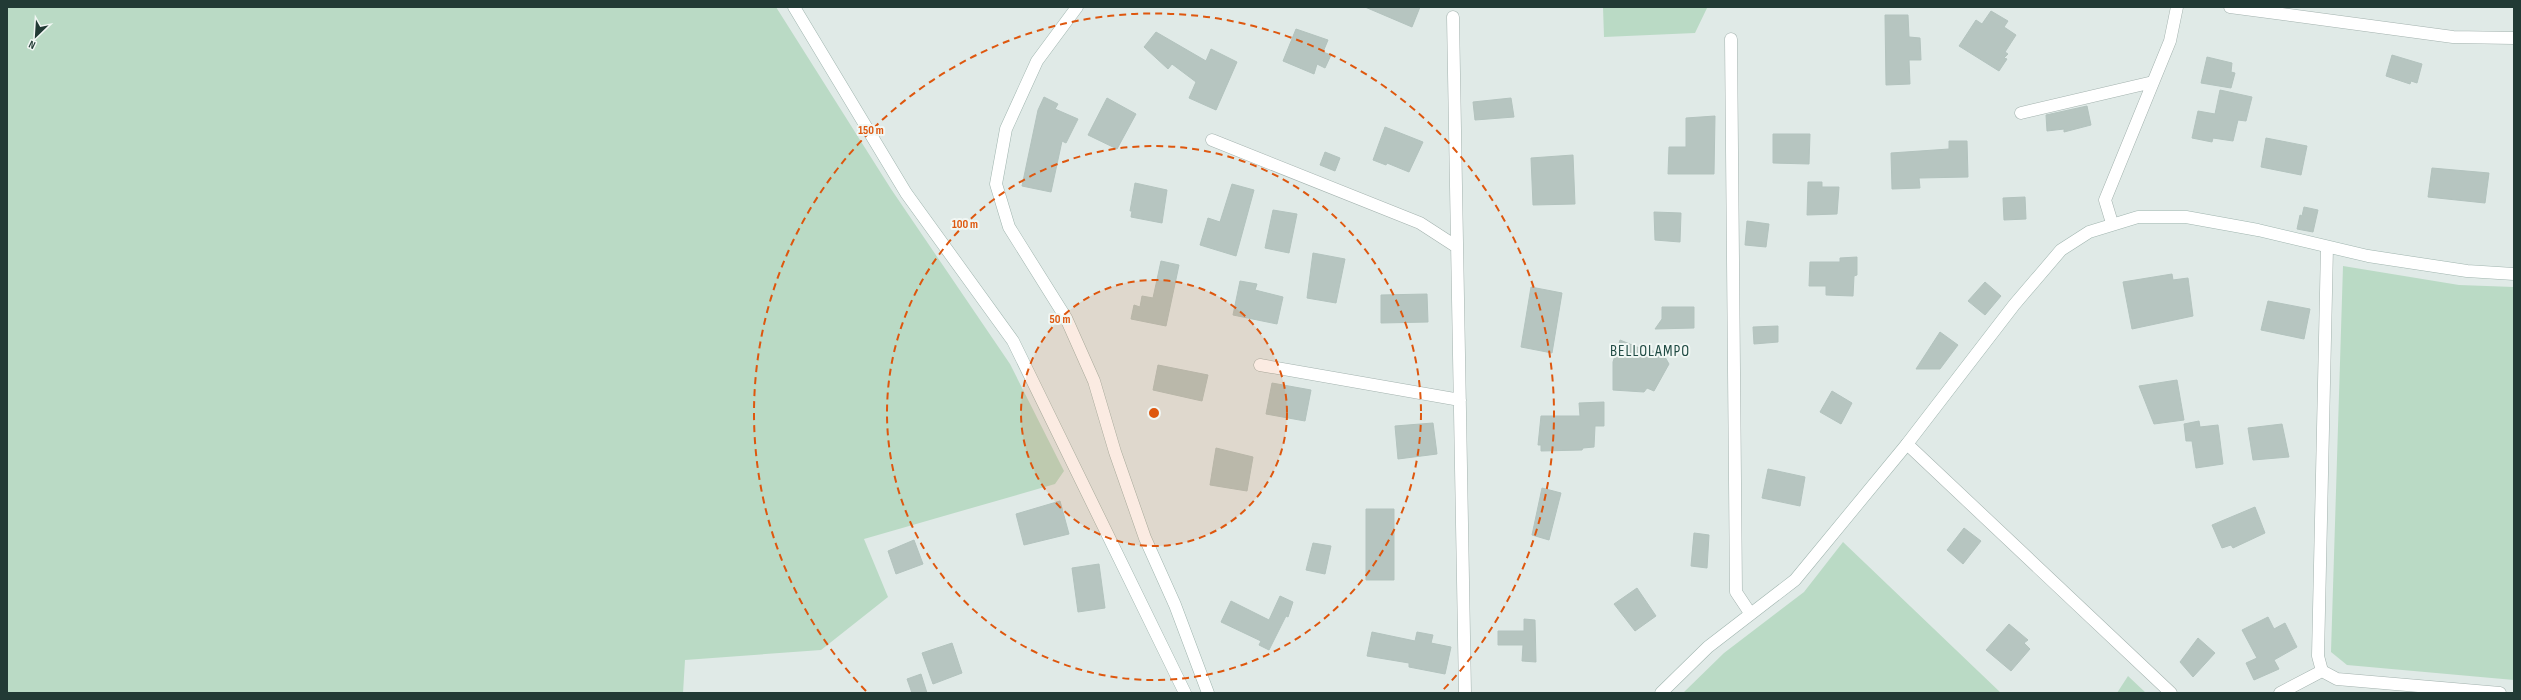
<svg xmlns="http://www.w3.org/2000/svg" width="2521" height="700" viewBox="0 0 2521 700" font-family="'Sofia Sans Condensed',sans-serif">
<rect width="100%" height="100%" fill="#e0eae7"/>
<path fill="#badac5" d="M7 7H776L891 189 1010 364 1064 471 1055 484 864 539 888 597 821 650 685 660 683 693H7Z
M1603 7H1770L1707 8 1695 33 1604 37Z
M2343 266 2459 285 2514 287V680L2347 665 2331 652Z
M1843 542 2001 693H1683L1724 653 1804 592Z
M2128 676 2146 693H2117Z"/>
<path fill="#b6c5c0" stroke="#b3c3be" d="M1365 7H1420L1412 27Z
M1991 11 2008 21 2004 27 2016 35 2005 52 2008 54 2004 58 2007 59 1999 71 1959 46 1976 20 1982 24Z
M1885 15H1908L1909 37 1920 38 1921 60H1909L1910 84 1886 85Z
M1296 29 1328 40 1323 52 1331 55 1325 68 1317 64 1314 74 1283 61Z
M1156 32 1206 61 1211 49 1237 62 1216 110 1189 98 1196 82 1172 64 1168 69 1144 47Z
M2392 55 2422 64 2417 83 2411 81 2410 84 2386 76Z
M2207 57 2232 63 2231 72 2235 73 2231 88 2201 83Z
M2220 90 2252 97 2246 121 2238 120 2233 141 2213 138 2212 142 2192 138 2198 111 2215 114Z
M1044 97 1058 104 1055 109 1078 119 1066 143 1062 141 1051 192 1022 186 1038 110Z
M1107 98 1136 114 1117 149 1088 135Z
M1511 98 1514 117 1475 120 1473 102Z
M2087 106 2091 125 2064 132V129L2047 131 2046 115Z
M1715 116 1714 174H1668L1669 147H1686V118Z
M1385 127 1423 142 1409 172 1387 163 1386 165 1373 160Z
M1773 134H1810L1809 164 1773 163Z
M2266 138 2307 146 2301 175 2261 167Z
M1949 141H1967L1968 177 1919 178 1920 188 1892 189 1891 153 1949 149Z
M1325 152 1340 158 1335 171 1320 165Z
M1573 155 1575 204 1533 205 1531 158Z
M2432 168 2489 173 2485 203 2428 197Z
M1808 182H1822V187H1839L1837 214 1807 215Z
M1135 183 1167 190 1162 223 1131 217 1132 211H1130Z
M1232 184 1254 190 1236 256 1200 245 1208 218 1220 222Z
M2025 197 2026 219 2004 220 2003 198Z
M2304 207 2318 210 2313 232 2297 229 2300 215 2302 216Z
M1273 210 1297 214 1289 253 1265 248Z
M1654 212 1681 213 1680 242 1655 240Z
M1747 221 1769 224 1766 247 1745 245Z
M1313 253 1345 259 1336 303 1307 298Z
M1857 257V275L1854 276 1853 296 1826 295V286H1809L1810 262H1840V258Z
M1161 261 1179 265 1166 326 1131 319 1134 305 1140 307 1142 296 1153 298Z
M2172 274 2173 280 2188 278 2193 316 2132 329 2123 282Z
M1240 281 1257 284 1255 290 1283 297 1277 324 1233 315Z
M1985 282 2001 296 1985 315 1968 301Z
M1531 287 1562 293 1552 353 1521 347Z
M1427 294 1428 322 1381 323V295Z
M2268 301 2310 309 2304 339 2261 330Z
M1662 307H1694V328L1655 329 1662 319Z
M1778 326V342L1754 344 1753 327Z
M1940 332 1958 345 1940 369H1916Z
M1620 340 1642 349 1643 346 1665 357 1669 364 1654 391 1647 388 1644 392 1613 390V362Z
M1158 365 1208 375 1202 401 1153 390Z
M2177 380 2184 420 2154 424 2139 386Z
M1272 383 1311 390 1305 421 1266 414Z
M1832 391 1852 403 1841 424 1820 412Z
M1604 402V426H1595L1594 447 1583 448 1582 450 1541 451V445H1538L1541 416H1580L1579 403Z
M2199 421 2200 427 2218 425 2223 464 2196 468 2192 441H2186L2184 424Z
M1433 423 1437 454 1398 459 1395 426Z
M2282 424 2289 457 2253 460 2248 428Z
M1216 448 1253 457 1247 491 1210 485Z
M1768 469 1805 477 1800 506 1762 498Z
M1542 488 1561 493 1549 540 1532 535Z
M1060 501 1069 534 1024 545 1016 514Z
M2255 507 2265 533 2233 548 2231 545 2222 548 2212 525Z
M1366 509H1394V580H1366Z
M1964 528 1981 541 1963 564 1947 550Z
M1694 533 1709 535 1707 568 1691 566Z
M914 540 923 564 896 574 888 551Z
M1313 543 1331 546 1325 574 1306 570Z
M1099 564 1105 608 1078 612 1072 568Z
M1637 588 1656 616 1635 631 1614 604Z
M1280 596 1293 602 1288 617 1286 616 1269 650 1259 645 1261 641 1221 622 1231 601 1269 620Z
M2268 617 2274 629 2285 623 2297 647 2274 660 2279 669 2254 680 2246 663 2257 658 2242 630Z
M1524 619 1535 620 1536 662 1522 661 1523 645H1498V631H1524Z
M2009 624 2028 640 2024 643 2030 649 2011 671 1986 650Z
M1372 632 1415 641 1417 632 1433 635 1431 643 1451 647 1445 674 1409 667V663L1367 656Z
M2198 638 2215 653 2193 677 2180 662Z
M952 643 962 673 933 684 922 653Z
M921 674 927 693H912L907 679Z"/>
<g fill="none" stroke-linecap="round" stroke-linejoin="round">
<g stroke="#a3b2ae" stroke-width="13">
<path id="street" d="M2230 7 2453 37 2514 38
M1453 17 1465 693
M1731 39 1736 592 1750 613
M2021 113 2153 82
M1212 140 1420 223 1457 247
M2112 223 2105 200 2170 41 2177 7
M2327 247 2318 656 2322 671 2337 679 2500 693
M1260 365 1460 400
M1907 444 2171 693
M2280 693 2322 671"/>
</g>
<g stroke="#a0b5af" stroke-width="13">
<path id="secondary" d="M794 7 906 193 1013 341 1185 693
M1077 7 1037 61 1006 129 996 184 1009 227 1066 318 1094 381 1115 452 1145 538 1175 605 1208 693
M1661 693 1708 647 1795 580 1907 444 2014 305 2061 250 2089 232 2138 217H2186L2258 230 2368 256 2467 271 2514 274"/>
</g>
<use href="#street" stroke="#fff" stroke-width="12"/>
<use href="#secondary" stroke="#fff" stroke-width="12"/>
</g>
<circle cx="1154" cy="413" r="133" fill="#de570e" fill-opacity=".12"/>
<g fill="none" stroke="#de570e" stroke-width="2" stroke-dasharray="7 5">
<circle cx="1154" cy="413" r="133"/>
<circle cx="1154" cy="413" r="267"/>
<path d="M866 691A400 400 0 1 1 1442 691"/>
</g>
<g text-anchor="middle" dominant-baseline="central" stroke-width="4" stroke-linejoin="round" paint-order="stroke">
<g font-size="16" letter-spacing="1" fill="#1f4a43" stroke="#f1f7f4">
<text x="1650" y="351">BELLOLAMPO</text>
</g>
</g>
<circle cx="1154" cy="413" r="6" fill="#de570e" stroke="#f1f7f4" stroke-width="2"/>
<g font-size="12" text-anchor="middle" font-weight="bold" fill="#de570e" stroke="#f1f7f4" stroke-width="4" stroke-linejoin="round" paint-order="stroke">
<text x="871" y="134">150 m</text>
<text x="965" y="228">100 m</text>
<text x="1060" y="323">50 m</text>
</g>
<rect width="2521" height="700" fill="none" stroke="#223a35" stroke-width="16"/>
<g transform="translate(36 36) rotate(205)" stroke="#f1f7f4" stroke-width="3" paint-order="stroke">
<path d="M0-3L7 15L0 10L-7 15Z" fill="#223a35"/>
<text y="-6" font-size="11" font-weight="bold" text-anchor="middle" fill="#223a35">N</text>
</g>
</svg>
